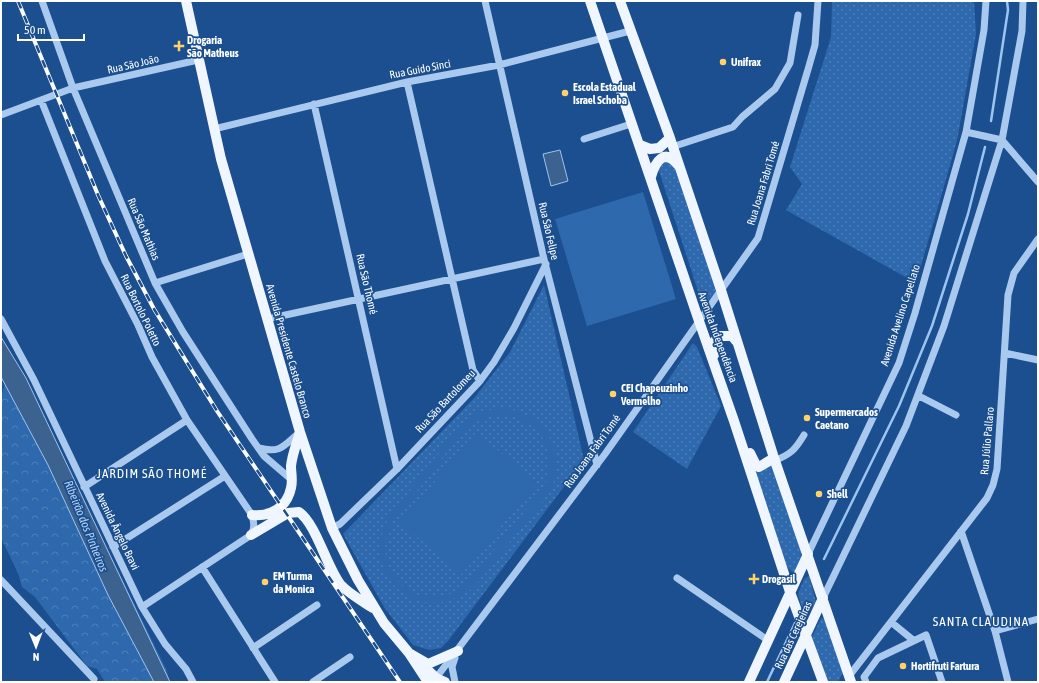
<svg xmlns="http://www.w3.org/2000/svg" width="1039" height="683" viewBox="0 0 1039 683" font-family="'Asap Condensed',sans-serif">
<defs>
<pattern id="green-dots" width="8" height="8" patternUnits="userSpaceOnUse"><rect width="8" height="8" fill="#2e69ad"/><path d="M2 2h.1M6 6h.1" fill="none" stroke="#4d80b9" stroke-width="1.8" stroke-linecap="round"/></pattern>
<pattern id="forest-crowns" width="20" height="18" patternUnits="userSpaceOnUse"><rect width="20" height="18" fill="#2e69ad"/><path d="M2 6a3 3 0 1 1 6 0M12 15a3 3 0 1 1 6 0" fill="none" stroke="#4d80b9"/></pattern>
</defs>
<rect width="100%" height="100%" fill="#1b4f8f"/>
<path fill="url(#green-dots)" d="M832 1H974L976 34 957 141 916 283 786 210 802 184 790 167 831 37Z
M667 161 675 165 717 291 708 301 704 300 698 291 658 168 660 162Z
M544 285 584 460 448 641 441 648 429 650 413 645 384 607 343 534 475 397 510 352Z
M693 343 697 347 721 406 687 469 633 432Z
M772 464 801 548V561L796 571 792 572 787 567 754 469 761 471Z
M809 576 816 602 805 619 798 594 804 579Z
M821 618 825 619 843 672 838 682H826L812 637Z"/>
<path fill="url(#forest-crowns)" d="M5 383 88 524 104 542 166 669 170 682H105L97 669 87 666 35 597 22 587 18 573 1 538V397Z"/>
<path fill="#2e69ad" fill-rule="evenodd" d="M643 192 676 299 587 326 555 219Z
M500 408C520 410 537 417 548 435 557 449 559 466 554 482 549 497 536 509 526 522 509 543 492 565 475 586 424 630 357 579 388 519L461 424 479 412ZM498 415C538 416 560 450 544 487L466 585C451 596 434 601 415 594 392 584 380 557 388 533 393 517 408 502 419 489 435 468 450 446 468 427L482 419Z
M476 432 537 483 462 574 400 523Z"/>
<path fill="#3c6290" stroke="#9cc4f0" d="M560 150 568 181 551 186 543 154Z
M1 337 26 378 170 682H154L108 595 48 465 1 377Z"/>
<g fill="none" stroke-linecap="round" stroke-linejoin="round">
<path stroke="#9cc4f0" stroke-width="2.5" d="M991 121 1008 10 1007 1
M824 559 899 406 932 326 968 214 985 147
M767 682 795 623"/>
<path stroke="#a9c9ee" stroke-width="7" d="M42 1 73 88 155 283 183 332 252 439 264 456 292 480
M485 1 544 259 597 465
M407 82 473 370 480 381
M41 100 105 261 138 325 152 357 187 420 252 515C254 523 255 528 251 535L142 607
M314 104 397 469
M1 115 73 88 198 60
M214 129 407 82 499 65 630 31
M966 132 1002 140 1038 182
M584 139 631 124
M672 147 733 127 742 117 775 89 790 63 798 15
M155 283 248 254
M1 319 34 380 142 607 165 644 186 669 193 682
M267 319 544 259
M1005 353 1038 360
M919 396 956 415
M259 448C281 454 284 445 300 432
M774 461C791 454 795 450 804 435
M84 487 187 420
M332 528 340 524 397 469 480 381 494 362 514 328 546 264
M961 531 995 631 1008 682
M113 547 225 476
M808 554 899 363 915 313 966 132 984 30 986 1
M202 567 275 682
M677 578 769 641
M1 580 94 679
M823 598 906 426 944 326 1002 140 1022 31 1023 1
M891 622 913 640
M995 631 1038 619
M253 648 317 605
M455 658 452 667 455 682
M849 676 987 498 993 485 997 469 1008 295 1014 273 1038 239
M436 678 605 454 758 238 809 66 815 45 818 1
M313 682 350 657
M866 682 864 677 878 658 926 635 942 682"/>
<path stroke="#f0f6ff" stroke-width="10" d="M186 1 221 159 300 432 332 528 358 580 384 623 409 653 428 682
M590 1 699 321 734 421 790 592 823 682
M620 1 670 138 721 290 774 458 851 682
M640 145 650 149 659 148 670 138
M651 177C655 162 664 147 678 165
M714 355V342L719 336H732L736 341
M750 453 756 465 759 467 774 458
M252 515C271 517 287 507 291 488 293 480 291 473 291 466 292 455 297 443 300 432
M251 535 288 513 299 512C316 524 326 565 340 584 349 594 362 601 373 608
M409 653 428 664 458 651
M418 661 436 678 445 682
M749 682 808 554
M784 682 823 598"/>
<g stroke="#fff" stroke-width="4">
<path id="rail" d="M18 1 98 195 126 256 154 309 217 411 400 682"/>
</g>
<use href="#rail" stroke="#1b4f8f" stroke-width="2.5" stroke-dasharray="8" stroke-linecap="butt"/>
</g>
<g fill="#ffd166" stroke="#1b4f8f" stroke-width="1.5">
<path d="M177 40h4v4h4v4h-4v4h-4v-4h-4v-4h4z"/>
<circle cx="723" cy="62" r="4"/>
<circle cx="565" cy="93" r="4"/>
<circle cx="613" cy="394" r="4"/>
<circle cx="807" cy="418" r="4"/>
<circle cx="819" cy="494" r="4"/>
<path d="M752 573h4v4h4v4h-4v4h-4v-4h-4v-4h4z"/>
<circle cx="265" cy="582" r="4"/>
<circle cx="903" cy="666" r="4"/>
</g>
<g text-anchor="middle" dominant-baseline="central" stroke-width="3.5" stroke-linejoin="round" paint-order="stroke">
<g font-size="11" font-weight="bold" fill="#fff" stroke="#1b4f8f" text-anchor="start">
<text x="187" y="40">Drogaria<tspan x="187" dy="13">São Matheus</tspan></text>
<text x="731" y="62">Unifrax</text>
<text x="573" y="87">Escola Estadual<tspan x="573" dy="13">Israel Schoba</tspan></text>
<text x="621" y="388">CEI Chapeuzinho<tspan x="621" dy="13">Vermelho</tspan></text>
<text x="815" y="412">Supermercados<tspan x="815" dy="13">Caetano</tspan></text>
<text x="827" y="494">Shell</text>
<text x="273" y="576">EM Turma<tspan x="273" dy="13">da Monica</tspan></text>
<text x="762" y="579">Drogasil</text>
<text x="911" y="666">Hortifruti Fartura</text>
</g>
<g font-size="11" fill="#fff" stroke="#1b4f8f">
<text transform="translate(133 64) rotate(-13)">Rua São João</text>
<text transform="translate(420 69) rotate(-11)">Rua Guido Sinci</text>
<text transform="translate(763 183) rotate(-73)">Rua Joana Fabri Tomé</text>
<text transform="translate(144 229) rotate(67)">Rua São Mathias</text>
<text transform="translate(549 231) rotate(77)">Rua São Felipe</text>
<text transform="translate(367 284) rotate(77)">Rua São Thomé</text>
<text transform="translate(141 310) rotate(64)">Rua Bortolo Poletto</text>
<text transform="translate(900 315) rotate(-72)">Avenida Avelino Capellato</text>
<text transform="translate(718 337) rotate(70)">Avenida Independência</text>
<text transform="translate(289 351) rotate(74)">Avenida Presidente Castelo Branco</text>
<text transform="translate(445 401) rotate(-47)">Rua São Bartolomeu</text>
<text transform="translate(987 441) rotate(-85)">Rua Júlio Pallaro</text>
<text transform="translate(592 451) rotate(-54)">Rua Joana Fabri Tomé</text>
<text transform="translate(118 531) rotate(64)">Avenida Ângelo Bravi</text>
<text transform="translate(793 635) rotate(-65)">Rua das Cerejeiras</text>
</g>
<g font-size="12" font-style="italic" fill="#b5d3f5" stroke="#1b4f8f">
<text transform="translate(86 526) rotate(68)">Ribeirão dos Pinheiros</text>
</g>
<g font-size="13" letter-spacing="1" fill="#fff" stroke="#1b4f8f">
<text x="152" y="473">JARDIM SÃO THOMÉ</text>
<text x="981" y="621">SANTA CLAUDINA</text>
</g>
</g>
<rect width="1039" height="683" fill="none" stroke="#ffffff" stroke-width="4"/>
<g transform="translate(36 647) rotate(179)" stroke="#1b4f8f" stroke-width="3" paint-order="stroke">
<path d="M0-3L7 15L0 10L-7 15Z" fill="#ffffff"/>
<text y="-6" font-size="11" font-weight="bold" text-anchor="middle" fill="#ffffff">N</text>
</g>
<path d="M18 34v6h66v-6" fill="none" stroke="#ffffff" stroke-width="2"/>
<text x="24" y="34" font-size="12" fill="#ffffff" stroke="#1b4f8f" stroke-width="3" paint-order="stroke">50 m</text>
</svg>
